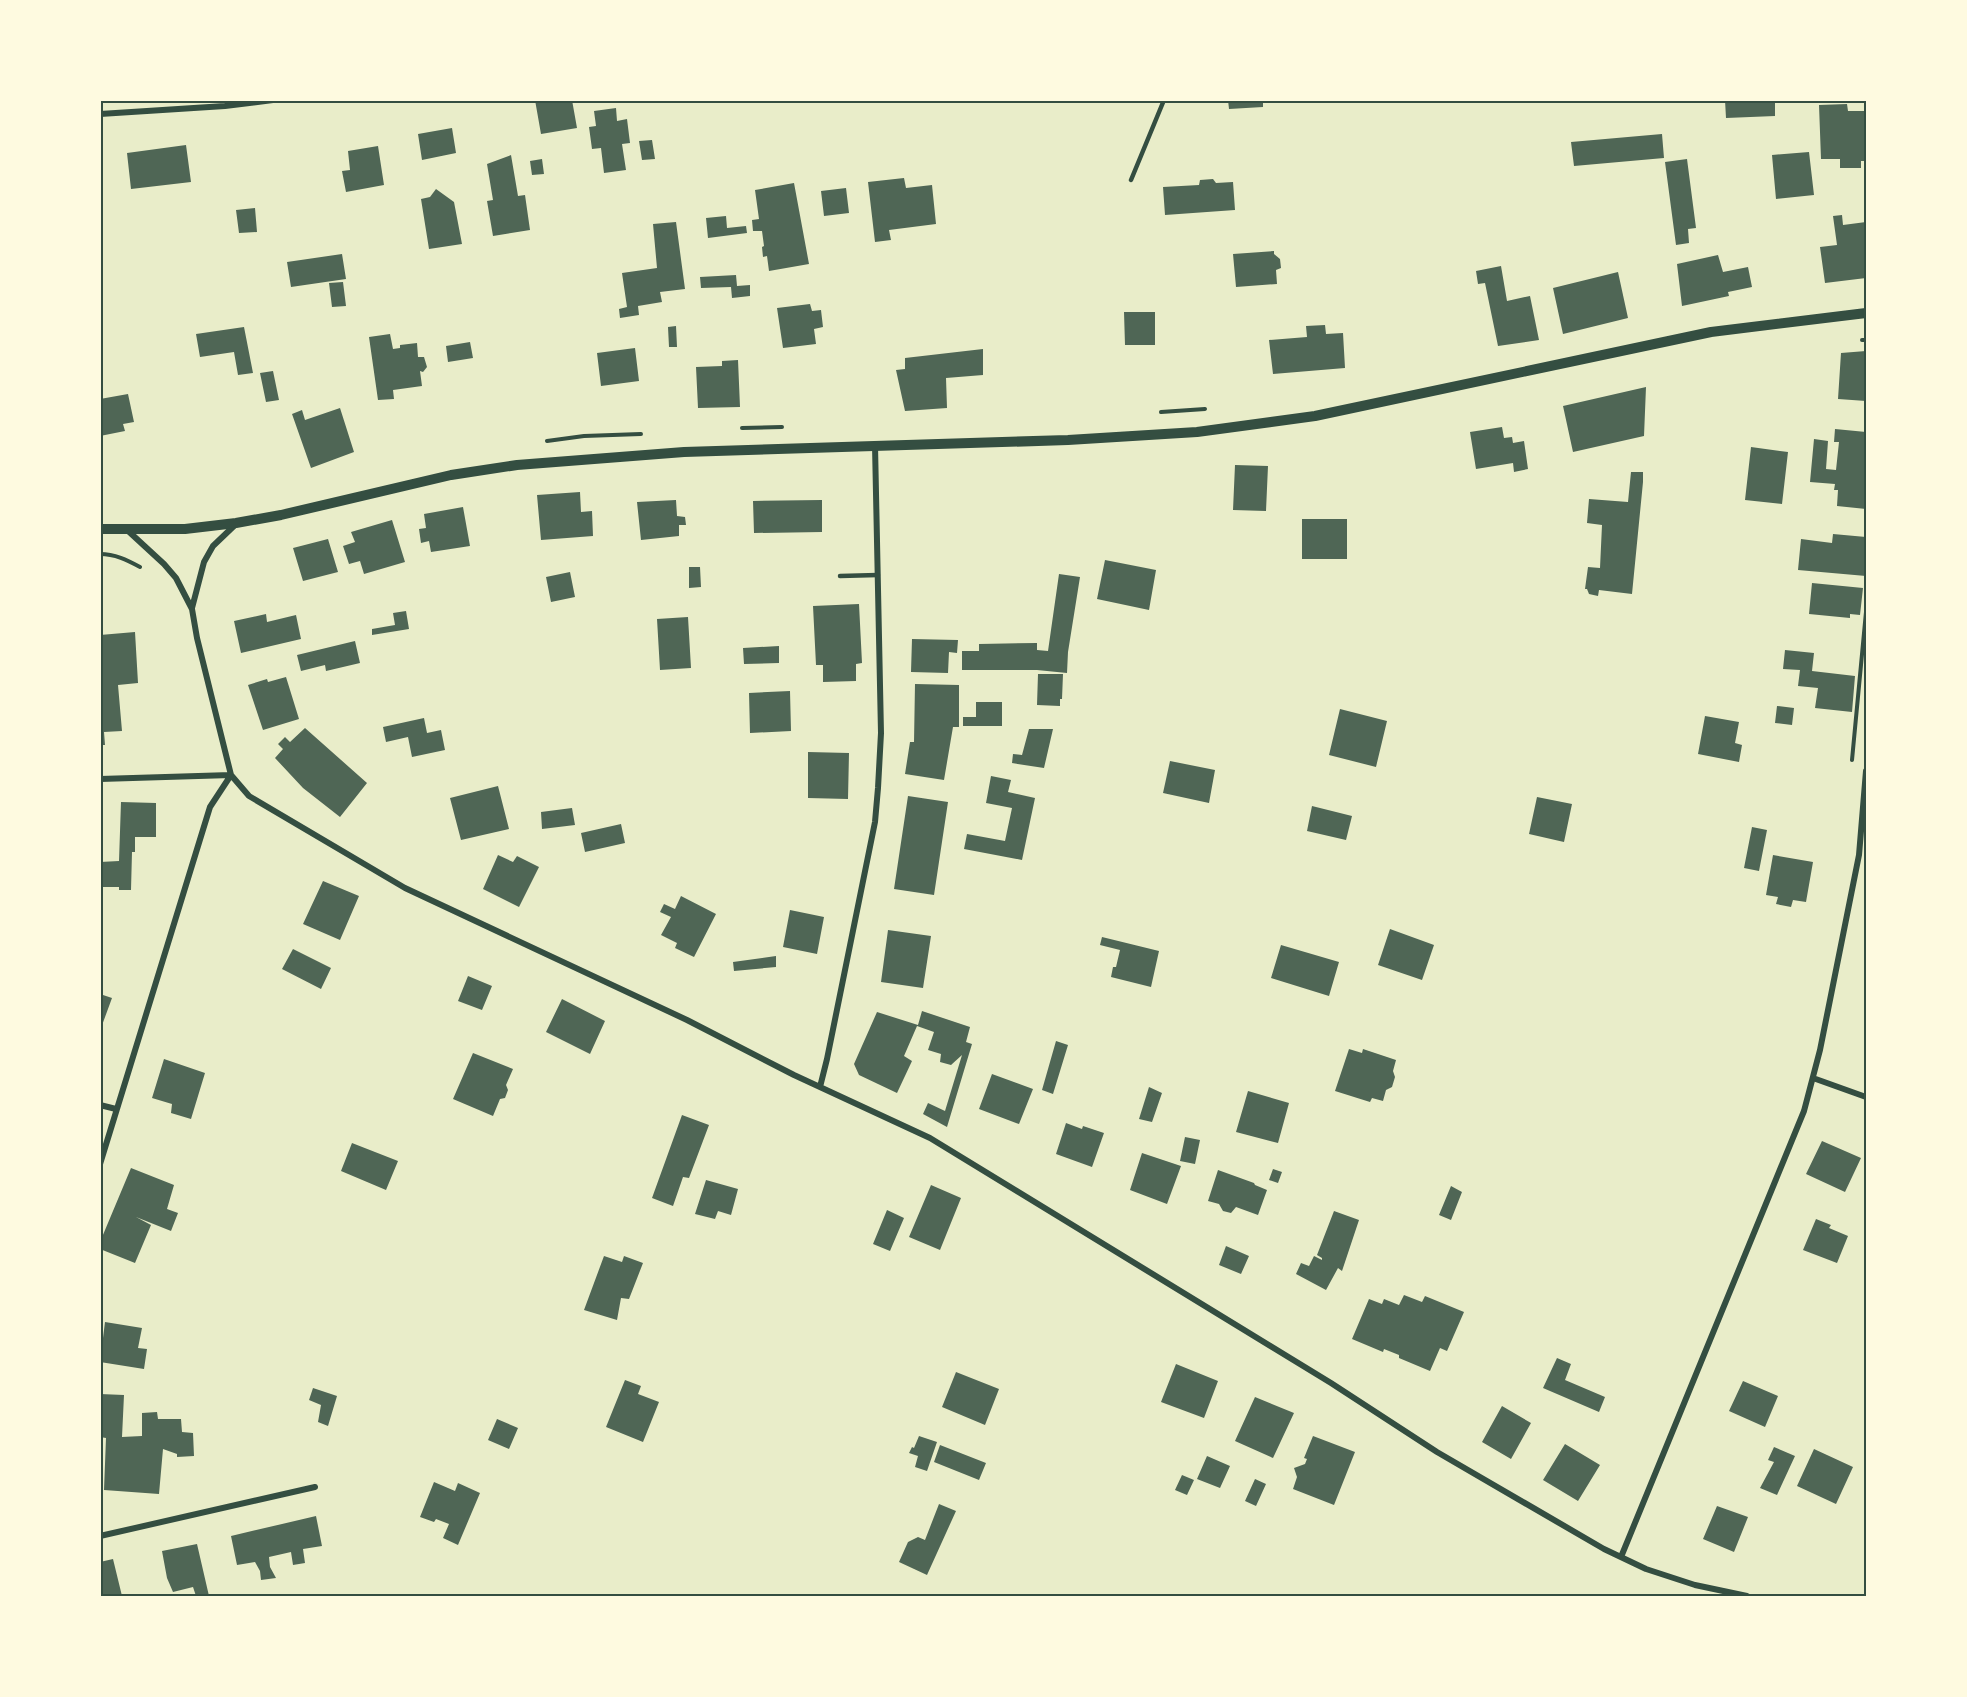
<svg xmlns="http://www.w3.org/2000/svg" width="1967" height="1697" viewBox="0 0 1967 1697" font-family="'Source Sans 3',sans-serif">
<rect width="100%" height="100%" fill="#e9edc9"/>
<path fill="#4f6655" d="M535 100H572L577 128 541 134Z
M1228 100H1263V107L1229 109Z
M1725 100H1775V116L1726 118Z
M1847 104 1848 111H1866V161H1861V168H1840V159H1821L1819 105Z
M616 108 617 121 627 119 630 143 622 144 626 170 604 173 601 148 592 149 589 127 596 126 594 111Z
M452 128 456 153 422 160 418 134Z
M1662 134 1664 158 1574 166 1571 142Z
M652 140 655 159 642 160 639 141Z
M186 145 191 182 131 189 127 153Z
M378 146 384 185 346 192 342 171 350 170 348 151Z
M1809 152 1814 195 1776 199 1772 155Z
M511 155 518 196 525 195 530 230 493 236 487 201 493 200 487 164Z
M542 159 544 174 532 175 530 161Z
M1687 159 1696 228 1688 229 1689 243 1676 245 1665 162Z
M904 178 906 188 932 185 936 224 889 230 891 240 875 242 868 182Z
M1213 179 1216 183 1233 182 1235 210 1165 215 1163 187 1199 185 1200 180Z
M794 183 809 264 769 271 767 256 763 257 762 247 764 246 762 231H753L752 220 759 219 755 190Z
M846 188 849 213 824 216 821 191Z
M436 189 454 202 462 244 429 249 421 199 430 197Z
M255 208 257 232 239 233 236 210Z
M1842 215 1843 225 1866 222V278L1825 283 1820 247 1837 245 1833 216Z
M726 216 727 228 746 226 747 233 708 238 706 218Z
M676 222 685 289 660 292 662 302 638 306 639 315 620 318 619 309 627 307 622 273 657 268 653 224Z
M1274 251V254L1280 259 1281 268 1276 270 1277 284 1236 287 1233 254Z
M342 254 346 279 291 287 287 262Z
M1718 255 1723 272 1748 267 1752 287 1728 292 1729 296 1682 306 1677 264Z
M1501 266 1507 301 1530 296 1539 340 1498 346 1485 283 1478 284 1476 271Z
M1618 272 1628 318 1563 334 1553 288Z
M736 275 737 286 750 285V296L732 298 731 287 701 288 700 277Z
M343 282 346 306 332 307 329 283Z
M810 304 812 311 821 310 823 327 814 329 816 344 783 348 777 308Z
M1124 312H1155V345H1125Z
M1325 325 1326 334 1343 333 1345 368 1273 374 1269 340 1307 337 1306 326Z
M676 326 677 347H669L668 327Z
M244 327 253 373 238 375 234 352 200 357 196 334Z
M390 334 393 349 400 348V345L417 343 418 357H424L427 367 423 372 420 371 422 386 393 390 394 399 378 400 369 337Z
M470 342 473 358 448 362 446 346Z
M635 348 639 381 601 386 597 353Z
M983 349V375L946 378 947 408 905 411 896 370 905 369V358Z
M1866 351V401L1838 399 1841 353Z
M738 360 740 407 698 408 696 367 722 366V361Z
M273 371 279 400 266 402 260 373Z
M1646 387 1644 436 1573 452 1563 406Z
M128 394 134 422 123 424 125 431 100 436V399Z
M340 408 354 452 311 468 292 414 302 410 305 420Z
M1502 427 1504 438 1512 437 1513 443 1524 441 1528 469 1514 472 1513 463 1476 469 1470 432Z
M1835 429 1866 432V509L1837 506 1838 490H1834L1835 484 1810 482 1814 439 1828 441 1826 469 1836 470 1839 442H1834Z
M1751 447 1788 452 1782 504 1745 500Z
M1235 465 1268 466 1266 511 1233 510Z
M1631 472H1643V482L1632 594 1599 590 1598 596 1589 594 1587 589H1585L1588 567 1600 568 1602 525 1587 523 1589 499 1628 502Z
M580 492 581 512 592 511 593 536 541 540 537 495Z
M676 500 677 516 685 517 686 525H679V536L641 540 637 502Z
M822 500V532L754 533 753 501Z
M463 507 470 546 431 552 429 541 421 543 419 529 426 528 424 514Z
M1302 519H1347V559H1302Z
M392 520 405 562 364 574 360 561 349 564 343 546 355 542 351 532Z
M1833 534 1866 537V576L1798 570 1801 539 1832 543Z
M328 539 338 572 303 581 293 548Z
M1105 560 1156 570 1149 610 1097 599Z
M689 567H700L701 587 689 588Z
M570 572 575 597 551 602 546 577Z
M1059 574 1080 577 1068 652 1067 673 1037 670H962V651H979V644L1037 643V650L1048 651Z
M1812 583 1863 588 1860 615 1850 614V618L1809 614Z
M859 604 862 663 856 664V681L823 682V665H816L813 606Z
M406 611 409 629 372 635V629L395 625 393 613Z
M266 614 267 622 296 615 301 639 241 653 234 621Z
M688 617 691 668 660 670 657 619Z
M135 632 138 683 118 685 122 731 104 732 105 745H100V635Z
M912 639 958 640 957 653 949 652 948 673 911 672Z
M355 641 360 663 326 671 325 665 301 671 297 655Z
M779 646V663L744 664 743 648Z
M1785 650 1814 653 1812 671 1855 676 1852 712 1815 708 1818 688 1798 686 1800 670 1783 669Z
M1038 674H1063L1062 699H1060V706L1037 705Z
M286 677 299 719 263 730 248 685 267 679 268 682Z
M915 684 959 685V727H953L944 780 905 774 910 742H914Z
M790 691 791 731 750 733 749 693Z
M976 702H1002V726H963V717H976Z
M1777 706 1794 708 1792 725 1775 723Z
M1340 709 1387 721 1376 767 1329 755Z
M1705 716 1739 722 1735 743 1742 745 1739 762 1698 754Z
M424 718 427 733 441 730 445 750 412 757 408 737 386 742 383 727Z
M305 728 367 783 340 817 303 788 275 758 283 749 278 744 285 737 290 742Z
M1029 729H1053L1044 768 1012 763 1013 754 1022 755Z
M808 752 849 753 848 799 808 798Z
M1170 761 1215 770 1209 803 1163 793Z
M991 776 1011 780 1008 792 1035 798 1022 860 964 849 967 834 1005 841 1012 808 986 803Z
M498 786 509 829 461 840 450 798Z
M908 796 948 802 934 895 894 889Z
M1537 797 1572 804 1564 842 1529 834Z
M121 802 156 803V837H135V852H132L131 890H119V887H100V862L119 861Z
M1312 806 1352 816 1346 840 1307 831Z
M572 808 575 825 542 829 541 812Z
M621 824 625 843 585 852 581 833Z
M1752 827 1767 830 1759 871 1744 868Z
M498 855 513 862 517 856 539 867 519 907 483 889Z
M1773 855 1813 862 1806 902 1793 900 1791 907 1776 904 1778 897 1766 895Z
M323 881 359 896 340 940 303 924Z
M681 896 716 914 694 957 675 948 677 943 661 935 671 917 660 912 664 904 675 909Z
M790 910 824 917 817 954 783 947Z
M1390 929 1434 945 1422 980 1378 965Z
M888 930 931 936 923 988 881 982Z
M1102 937 1159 951 1151 987 1111 977 1113 967H1116L1120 950 1100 945Z
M1281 945 1339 962 1329 996 1271 978Z
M293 949 331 968 321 989 282 969Z
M776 956V967L734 971 733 962Z
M468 976 492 986 482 1010 458 1001Z
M100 994 112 998 101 1028H100Z
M562 999 605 1021 590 1054 546 1032Z
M922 1011 970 1027 966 1042 972 1044 947 1127 923 1114 928 1103 945 1111 962 1055 951 1065 940 1062 941 1054 928 1050 934 1032 917 1026 904 1056 912 1061 897 1093 859 1075 854 1064 877 1012 918 1025Z
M1056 1041 1068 1045 1053 1094 1042 1090Z
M1349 1049 1362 1053 1363 1049 1396 1060 1393 1071 1395 1077 1392 1087 1386 1090 1383 1101 1372 1098 1370 1102 1335 1091Z
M473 1053 513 1069 506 1085 508 1090 505 1098 500 1099 493 1116 453 1099Z
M164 1059 205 1073 191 1119 171 1113 172 1104 152 1098Z
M992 1074 1033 1089 1019 1124 979 1109Z
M1149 1087 1162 1093 1152 1122 1139 1119Z
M1248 1091 1289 1103 1278 1143 1236 1132Z
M682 1115 709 1125 689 1178 683 1177 673 1206 652 1198Z
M1066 1123 1082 1129 1083 1126 1104 1133 1092 1167 1056 1154Z
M1185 1137 1200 1140 1195 1164 1180 1161Z
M1822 1141 1861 1158 1845 1192 1806 1174Z
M352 1143 398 1161 386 1190 341 1171Z
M1142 1153 1181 1166 1167 1204 1130 1190Z
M131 1168 174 1185 167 1209 178 1213 171 1231 136 1217 151 1225 135 1263 100 1249V1242Z
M1273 1169 1282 1172 1278 1183 1269 1180Z
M1218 1170 1254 1183 1255 1185 1267 1190 1258 1215 1236 1207 1231 1213 1223 1211 1219 1204 1208 1201Z
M706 1180 738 1189 731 1215 718 1211 715 1219 695 1214Z
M931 1185 961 1198 940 1250 909 1237Z
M1451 1186 1462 1192 1451 1220 1439 1215Z
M887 1210 904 1218 890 1251 873 1244Z
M1334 1211 1359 1220 1342 1271 1338 1268 1326 1290 1296 1274 1301 1263 1309 1266 1314 1256 1322 1260V1258L1317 1255Z
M1816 1219 1831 1225 1829 1228 1848 1236 1837 1263 1803 1250Z
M1226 1246 1249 1256 1241 1274 1219 1265Z
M604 1256 622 1262 624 1256 643 1263 629 1299 621 1298 617 1320 584 1310Z
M1404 1295 1422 1302 1425 1296 1464 1312 1447 1351 1440 1348 1430 1371 1399 1358V1355L1384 1349 1383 1352 1352 1339 1369 1299 1382 1304 1384 1299 1399 1305Z
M105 1322 142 1328 138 1348 147 1349 144 1369 100 1362Z
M1557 1358 1571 1364 1565 1380 1605 1397 1599 1412 1543 1388Z
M1176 1364 1218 1381 1204 1418 1161 1402Z
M956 1372 999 1389 985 1425 942 1407Z
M625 1380 641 1386 638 1394 659 1402 643 1442 606 1427Z
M1743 1381 1778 1396 1765 1427 1729 1411Z
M313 1388 337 1396 328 1426 318 1422 321 1405 309 1400Z
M100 1394 124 1395 122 1437 142 1436V1413L157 1412 158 1419H181L182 1432 193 1433 194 1456 177 1457V1454L163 1449 159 1494 104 1490 106 1438 100 1437Z
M1255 1397 1294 1413 1273 1458 1235 1441Z
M1502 1406 1531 1423 1511 1459 1482 1442Z
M497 1419 518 1428 509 1449 488 1440Z
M919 1436 937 1442 927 1471 915 1467 918 1456 909 1453 912 1447 914 1448Z
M1313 1436 1355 1452 1334 1505 1293 1489 1297 1477 1294 1468 1305 1464 1307 1459 1304 1458Z
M1565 1444 1600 1465 1578 1501 1543 1480Z
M940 1445 986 1463 979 1480 934 1462Z
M1774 1447 1795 1456 1777 1495 1760 1488 1774 1462 1768 1460Z
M1814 1449 1853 1467 1836 1504 1797 1486Z
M1207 1456 1230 1466 1220 1488 1197 1479Z
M1182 1475 1194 1480 1187 1495 1175 1490Z
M1255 1479 1266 1484 1256 1506 1245 1501Z
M434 1482 455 1491 458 1483 480 1493 458 1545 443 1538 449 1524 436 1519 434 1522 420 1517Z
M939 1504 956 1511 927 1575 899 1562 908 1542 918 1537 925 1540Z
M1717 1506 1748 1517 1734 1552 1703 1539Z
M316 1516 322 1546 303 1549 305 1563 293 1565 291 1552 269 1557 270 1567 276 1578 261 1580 260 1571 255 1562 237 1565 231 1536Z
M197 1544 209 1596H196L193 1587 173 1592 167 1578 162 1551Z
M113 1559 122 1596H100V1562Z"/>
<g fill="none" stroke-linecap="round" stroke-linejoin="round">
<path stroke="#344e41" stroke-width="4" d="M1862 340H1866
M1161 412 1205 409
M742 428 782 427
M547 441 584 436 641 434
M100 554C115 554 127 560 140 567
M1852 760 1866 612"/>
<path stroke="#344e41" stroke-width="4.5" d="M1131 180 1164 100
M840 576 878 575"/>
<path stroke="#344e41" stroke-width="6" d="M100 114 225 106 273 100
M126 529 164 564 176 578 192 609 197 638 231 775 249 796 405 888 687 1020 794 1075 930 1138 1331 1383 1437 1452 1604 1549 1646 1569 1695 1585 1747 1596
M192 608 204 562 213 546 236 524
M100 779 231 775
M1813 1078 1866 1097
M820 1087 827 1059 875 822 878 788 881 733 875 445
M100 1105 116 1109
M100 1164 210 807 231 775
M100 1536 315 1487
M1621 1557 1804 1111 1820 1050 1859 855 1866 771"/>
<path stroke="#344e41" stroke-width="10" d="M100 529H185L236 523 281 515 451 475 517 465 684 452 1068 440 1197 432 1315 416 1711 332 1866 313"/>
</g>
<rect width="1967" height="1697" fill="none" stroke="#fefae0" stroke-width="204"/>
<rect x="102" y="102" width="1763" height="1493" fill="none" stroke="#344e41" stroke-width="2"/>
</svg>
